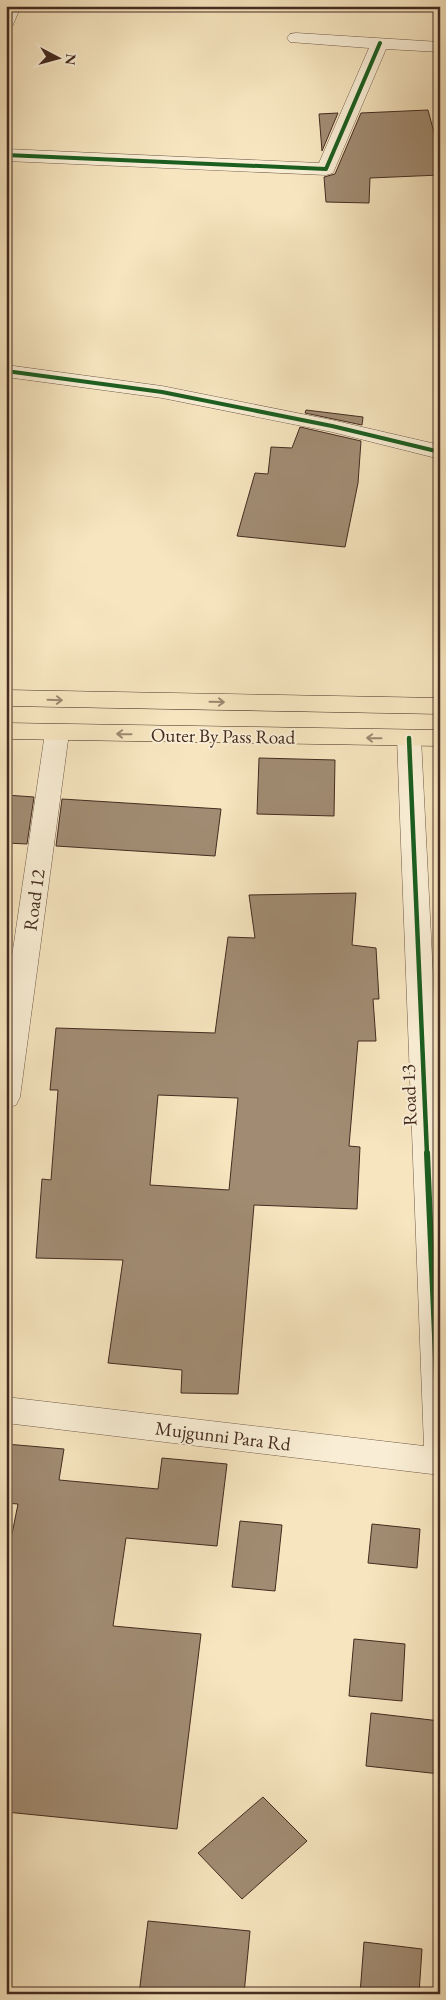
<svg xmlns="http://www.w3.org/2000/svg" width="446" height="2000" viewBox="0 0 446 2000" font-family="'EB Garamond',serif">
<rect width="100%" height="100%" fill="#f6e5bf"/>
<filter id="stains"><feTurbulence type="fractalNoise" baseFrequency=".004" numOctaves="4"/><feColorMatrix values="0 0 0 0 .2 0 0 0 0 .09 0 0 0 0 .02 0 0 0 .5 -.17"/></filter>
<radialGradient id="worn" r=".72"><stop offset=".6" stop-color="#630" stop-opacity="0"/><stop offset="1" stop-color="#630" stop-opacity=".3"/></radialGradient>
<path fill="#a18c73" stroke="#442b20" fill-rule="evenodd" d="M428 110 440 155V175L370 178 369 203 326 202 324 177 335 174 361 113Z
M338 113 322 151 319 114Z
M306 410 363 417 362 425 305 413Z
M300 427 361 441 358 483 345 547 237 536 255 473 268 474 271 447 292 448Z
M259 758 335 760 334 816 257 814Z
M6 795 34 797 27 844 6 843Z
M62 799 221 809 215 856 56 846Z
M356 893 352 945 376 948 379 999H373L376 1041H358L349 1146 360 1147 357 1209 254 1205 238 1394 181 1393 182 1370 108 1363 123 1260 36 1258 42 1179 51 1180 58 1090H50L56 1028 215 1033 228 937 255 938 249 895ZM158 1095 238 1098 229 1190 150 1185Z
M6 1444 64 1449 59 1480 158 1489 162 1458 227 1464 217 1546 126 1538 113 1626 201 1634 177 1829 6 1812V1564L18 1504 6 1503Z
M240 1521 282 1525 275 1591 232 1587Z
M372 1524 420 1529 417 1568 368 1563Z
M354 1639 405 1644 402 1701 349 1696Z
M371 1713 440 1721V1774L366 1766Z
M263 1797 307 1841 242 1899 198 1853Z
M148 1921 250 1931 244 1994H139Z
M364 1942 422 1949 419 1994H360Z"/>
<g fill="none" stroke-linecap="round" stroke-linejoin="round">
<g stroke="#705a48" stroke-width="1">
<path id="street" d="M6 6H21L12 27 6 28Z
M296 33 440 42V52L386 49 333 173 326 175 6 161V149L319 163 369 48 290 42 287 38 290 34Z
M6 365 162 386 332 420 440 445V459L332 432 162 398 6 377Z
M57 725 66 727 69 733 20 1097 16 1105 6 1108V997L45 733 48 727Z
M409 730 418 732 421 738 440 1115V1475L6 1423V1397L424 1446 397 738 400 732Z"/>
</g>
<g stroke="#442b20" stroke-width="1">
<path id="primary" d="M6 690 440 698V714L6 706Z
M6 723 440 730V746L6 739Z"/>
</g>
<use href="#street" fill="#f9eed5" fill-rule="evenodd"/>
<use href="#primary" fill="#f6e5bf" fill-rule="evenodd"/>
<g stroke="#f9eed5" stroke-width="6">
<path id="cycleway-far2" d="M6 155 326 169 380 43
M6 371 162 392 332 426 440 452"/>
</g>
<g stroke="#f9eed5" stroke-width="8">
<path id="cycleway-far1" d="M409 738 427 1154"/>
</g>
<g stroke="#f9eed5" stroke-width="9">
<path id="cycleway" d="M427 1153 440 1450"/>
</g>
<use href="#cycleway-far2" stroke="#1b5e20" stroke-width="4"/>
<use href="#cycleway-far1" stroke="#1b5e20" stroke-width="4.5"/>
<use href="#cycleway" stroke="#1b5e20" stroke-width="6"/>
</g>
<defs><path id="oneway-shaft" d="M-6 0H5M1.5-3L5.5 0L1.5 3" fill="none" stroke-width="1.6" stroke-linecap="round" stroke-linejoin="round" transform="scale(1.25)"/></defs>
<g stroke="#9d8870">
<use href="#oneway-shaft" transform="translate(55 700) rotate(2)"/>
<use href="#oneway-shaft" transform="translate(217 702) rotate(1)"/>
<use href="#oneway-shaft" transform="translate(124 734) rotate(-179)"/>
<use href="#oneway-shaft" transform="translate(374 738) rotate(-179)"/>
</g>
<g text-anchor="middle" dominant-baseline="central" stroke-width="4" stroke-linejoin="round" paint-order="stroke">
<g font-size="19" fill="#442b20" stroke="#f9eed5">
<text transform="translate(223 736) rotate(1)">Outer By Pass Road</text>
<text transform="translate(34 900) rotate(-82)">Road 12</text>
<text transform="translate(409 1095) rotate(-92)">Road 13</text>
<text transform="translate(223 1436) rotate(7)">Mujgunni Para Rd</text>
</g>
</g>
<rect width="446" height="2000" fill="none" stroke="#f6e5bf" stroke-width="25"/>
<rect x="8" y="8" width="431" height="1985" fill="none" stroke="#442b20" stroke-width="2.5"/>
<rect x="12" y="12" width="421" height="1975" fill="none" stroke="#442b20"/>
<g transform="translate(58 58) rotate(96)" stroke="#f9eed5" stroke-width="4" paint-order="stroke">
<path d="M0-4L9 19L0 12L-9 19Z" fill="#442b20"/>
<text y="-8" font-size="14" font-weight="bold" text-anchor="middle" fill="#442b20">N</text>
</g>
<rect width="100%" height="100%" filter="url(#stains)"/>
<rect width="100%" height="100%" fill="url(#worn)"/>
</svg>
